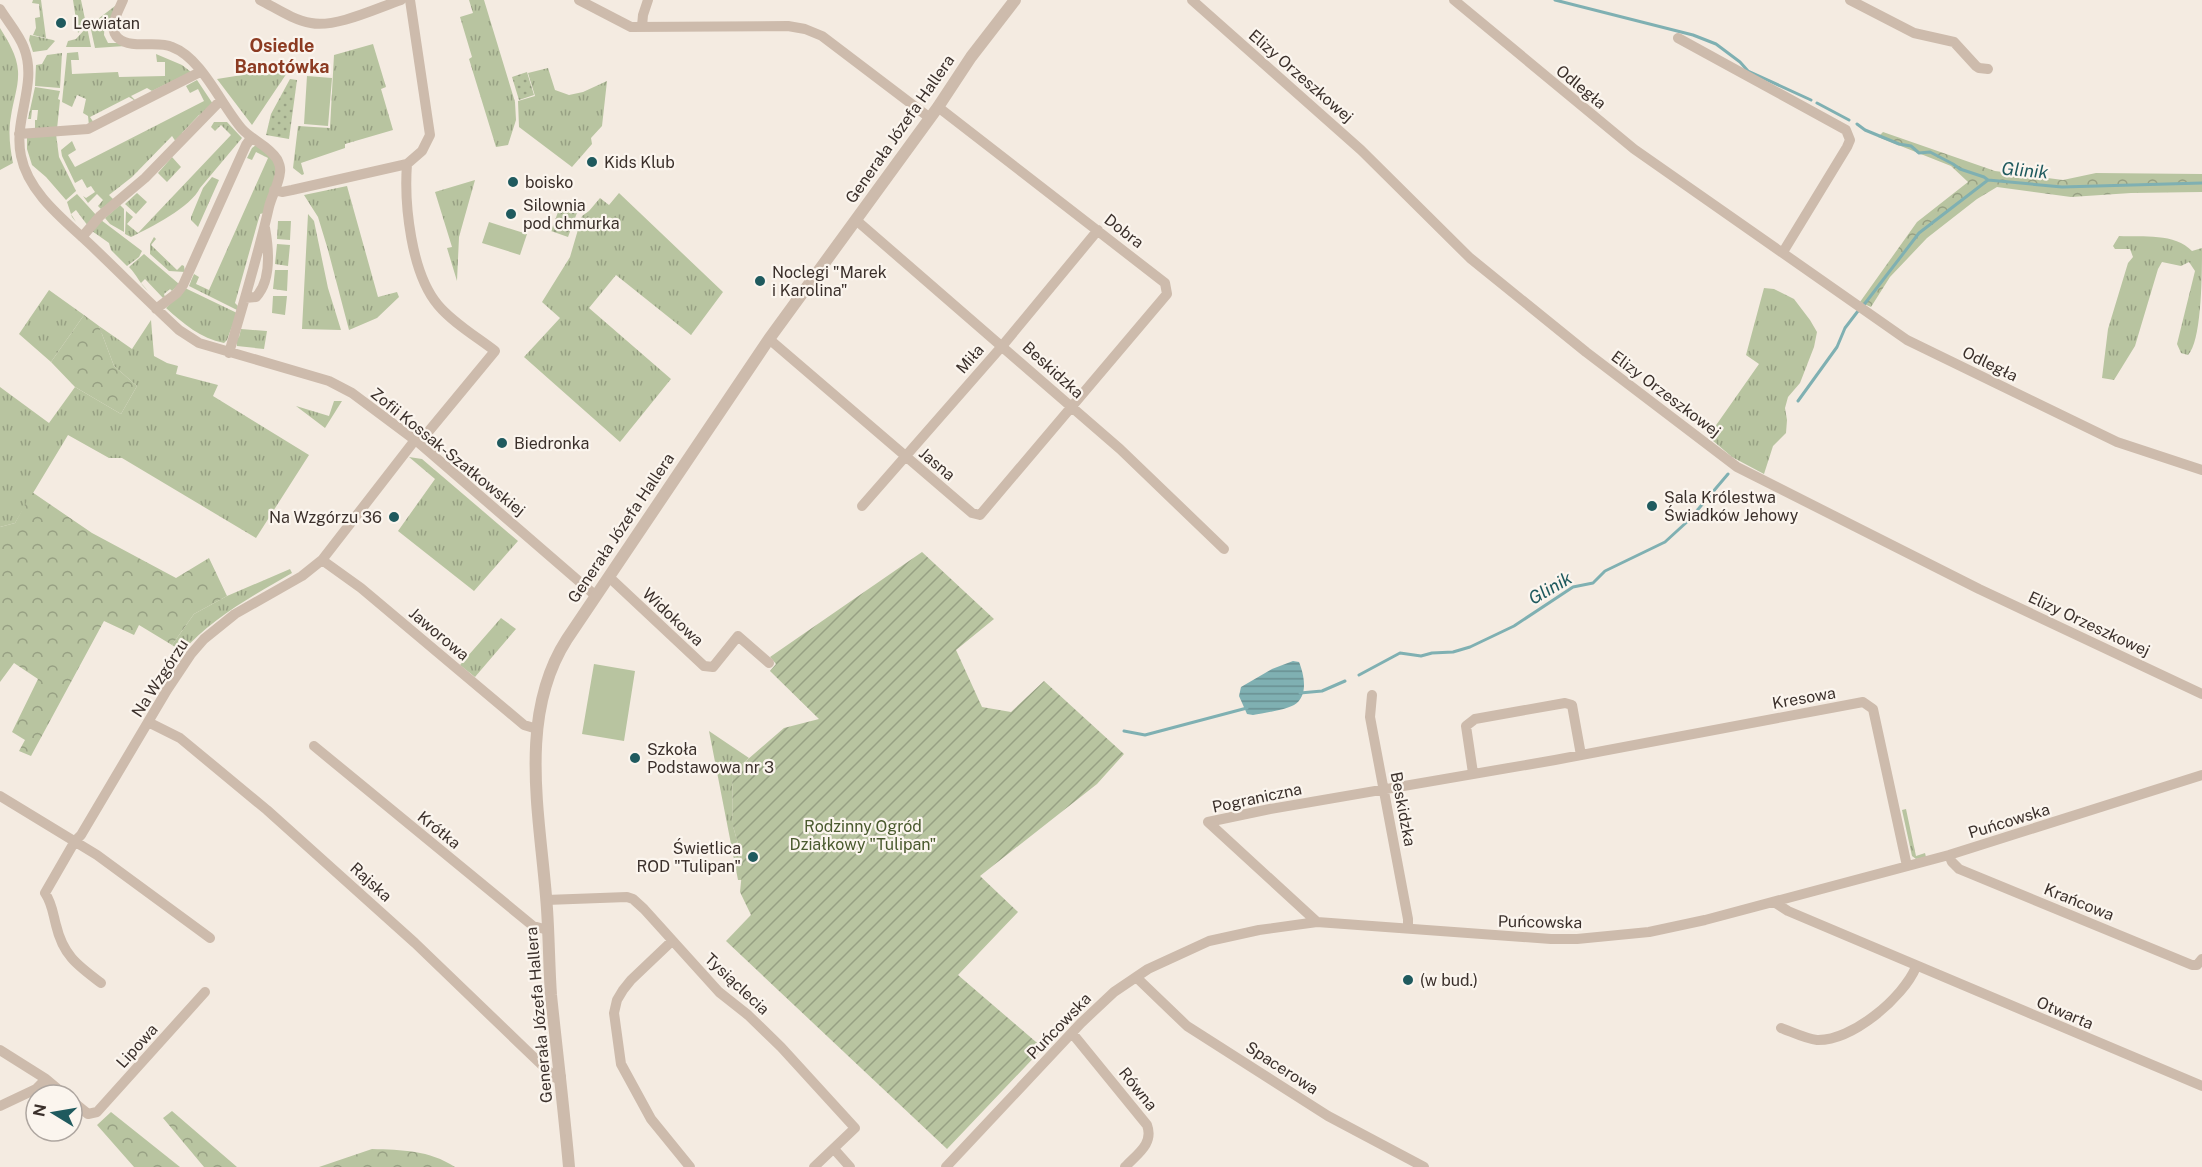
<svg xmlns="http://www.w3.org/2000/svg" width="2202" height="1167" viewBox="0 0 2202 1167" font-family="'Public Sans',sans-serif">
<defs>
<pattern id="grass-tufts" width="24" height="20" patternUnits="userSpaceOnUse" patternTransform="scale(1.5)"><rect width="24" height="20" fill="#b8c4a0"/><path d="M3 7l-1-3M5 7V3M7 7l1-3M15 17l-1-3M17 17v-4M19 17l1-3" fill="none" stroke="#97a083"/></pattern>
<pattern id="forest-crowns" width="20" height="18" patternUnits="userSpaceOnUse" patternTransform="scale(1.5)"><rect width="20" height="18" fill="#b8c4a0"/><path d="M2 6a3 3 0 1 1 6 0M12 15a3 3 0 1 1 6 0" fill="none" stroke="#97a083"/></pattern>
<pattern id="park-dots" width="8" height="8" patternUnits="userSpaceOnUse" patternTransform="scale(1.5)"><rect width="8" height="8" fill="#b8c4a0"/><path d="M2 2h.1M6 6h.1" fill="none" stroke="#97a083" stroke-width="1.8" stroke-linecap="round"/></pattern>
<pattern id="garden-furrows" width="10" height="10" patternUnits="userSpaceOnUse" patternTransform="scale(1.5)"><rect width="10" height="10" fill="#b8c4a0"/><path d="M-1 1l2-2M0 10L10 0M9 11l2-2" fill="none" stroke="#97a083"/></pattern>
<pattern id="water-rules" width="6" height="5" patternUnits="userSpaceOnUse" patternTransform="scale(1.5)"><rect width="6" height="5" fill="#7fb0b2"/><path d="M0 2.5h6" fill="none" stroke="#699091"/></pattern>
</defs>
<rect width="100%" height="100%" fill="#f4ebe1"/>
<path fill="url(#grass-tufts)" d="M33 0H41L46 38 33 35 36 28 35 18 40 17 39 4 32 3Z
M73 0H81L86 24 78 33Z
M469 0H484L515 102 516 120 508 145 496 147 469 59 472 57 460 17 473 13Z
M115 6 112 21 105 19 104 35 108 43H120L125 46 95 48 90 25Z
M87 27 91 47H66L68 41 76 39Z
M0 28C8 41 17 55 18 71 19 86 13 101 11 116 8 132 10 148 13 163L0 170Z
M30 35 53 40 55 41 47 50 33 52 29 40Z
M373 44 386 87 381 89 393 130 345 144V148L301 163 304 174 302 175 293 168 298 126 330 128 334 55Z
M78 52 79 60H71L72 74 118 72 119 77 165 76V62H157L156 54 182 65 191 72 152 91 147 88 131 96 137 102 129 97 90 117 94 123 89 126 88 116 83 113 86 99 77 95 72 107 62 102 67 53Z
M62 53 60 88 35 86 36 65 42 64 47 55Z
M291 67 252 125 217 79Z
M548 68 555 90 569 95 583 92 607 81 602 126 591 138 592 144 572 167 519 127 518 101 535 96 528 73Z
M197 80 213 104 203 114 199 115 182 133V137L176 142 172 136 132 177 109 195 114 200 101 209 98 206 103 200 97 194 88 203 83 196 86 198 95 192 91 186 87 188 82 179 75 183 62 156 61 150 72 141 76 150 68 155 75 167 204 101 198 89 190 93 186 86Z
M35 87 60 91 58 99 60 100 57 129 35 131V120H37L38 110H32L31 119H28Z
M214 122H227L242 138 200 188C191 207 150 228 131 237L125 234 126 211 133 217 127 224 138 233 231 135 221 125 215 131 211 127Z
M56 134 59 157 76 191 66 200 46 177 32 165 27 149V137Z
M256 145 271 156 278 168 264 213 260 214 235 303 238 306 237 310 189 286 194 274 199 277 196 284 209 290 268 158 256 152 252 160 247 158 252 148Z
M172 157 181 167 167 182 158 173Z
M212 177 219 180 198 227 191 220V217L203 188Z
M475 180 459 237 457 281 447 248 452 247 435 192Z
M347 186 378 297 397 292 399 297 377 318 349 330 328 250 318 217 304 195Z
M137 193 147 202 136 214 125 204Z
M619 193 723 292 691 335 616 275 589 308 671 379 620 442 524 357 560 318 542 302 570 257 582 216 589 211 600 198 609 205Z
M77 194 97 216 88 226 76 210 71 214 76 222 72 217 67 202Z
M120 205 124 209V232L110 224 105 218Z
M308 214 314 221 328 288 341 330 302 329Z
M101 220 142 251 139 257 127 266 111 250 109 243 92 231Z
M278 221H291L290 240 277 239Z
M2119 236C2143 237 2175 233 2192 251L2202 248C2202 272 2202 341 2188 355L2181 353 2177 344 2195 271 2189 262 2181 266 2162 262 2158 269 2135 346 2114 380 2102 378 2108 329 2128 263 2133 257 2130 249H2115L2113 246Z
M154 237 156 239 151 245 177 270 182 265 184 266 185 272 169 271 150 254V244Z
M277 244 290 245 288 266 275 264Z
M144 254 179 284 172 291 170 289 164 294 165 297 163 298 145 279 141 283 148 291C140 284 137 275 129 267Z
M275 270H288L287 291 273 289Z
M185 288 237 313 227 340 224 343C200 338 184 324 166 308Z
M1764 288 1774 289 1794 299 1810 320 1817 332 1814 347 1800 383 1788 397 1785 408 1787 420 1786 433 1773 446 1764 474 1732 457 1711 439 1712 431 1759 364 1746 355Z
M49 290 84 315 51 362 19 334Z
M273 296H287L285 315 272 313Z
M151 320 154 356 167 363 178 366 176 374 218 385 213 396 309 455 256 538 122 458H109L68 435 15 523 0 527V387L49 423 75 387 121 414 137 386 114 366 99 326 132 349Z
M241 329 267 331 264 349 237 346 236 339 239 337Z
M334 401H342L325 428 296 406 329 416Z
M409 457 422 459 518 541 474 591 398 531 435 479Z
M290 569 292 573C254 595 212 618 182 652L172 645 194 614 227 596Z
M501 618 516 629 475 677 460 665Z
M709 731 749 758 732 773 733 826 743 862V880H738Z
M1906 809 1916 856 1925 853 1926 857 1916 859 1912 856 1902 810Z"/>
<path fill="url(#forest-crowns)" d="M1883 132 1995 171 2063 180 2096 173 2202 174V192L2131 193 2071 197 1997 187 1977 199 1927 238 1890 277 1871 307 1860 302 1917 222 1968 182 1951 166 1878 137Z
M84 315 99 326 114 366 137 386 121 414 75 387 51 362Z
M32 492 92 533 176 578 209 558 227 596 194 614 172 645 139 625 134 635 104 621 31 756 19 751 25 740 12 732 38 679 14 663 0 682V527L15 523Z
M172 1111 237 1167H204L163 1118Z
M111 1112 180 1167H134L97 1125Z
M372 1149C402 1150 429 1150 455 1167H319Z"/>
<path fill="url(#park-dots)" d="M527 72 534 95 519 100 512 77Z
M290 79 297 80 289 139 266 135 271 114Z
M561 204 578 210 568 237 551 231Z"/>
<path fill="url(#garden-furrows)" d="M922 552 994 619 956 650 982 707 1011 712 1044 681 1124 754 1097 784 980 876 1018 912 958 975 1043 1048 947 1149 726 941 751 915 740 892 743 862 733 826 732 773 784 728 819 719 770 671 776 664 770 657Z"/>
<path fill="#b8c4a0" d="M307 76 332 78 328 126 304 124Z
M489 222 527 234 520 255 482 243Z
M594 664 635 671 624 741 582 734Z"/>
<path fill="url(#water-rules)" d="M1293 661 1299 662C1304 674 1309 696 1294 705 1285 710 1264 713 1253 715L1247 714 1239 696 1241 687 1272 669Z"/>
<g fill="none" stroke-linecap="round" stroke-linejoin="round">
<path stroke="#7fb0b2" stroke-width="3" d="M1555 0 1693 35 1716 44 1740 62 1748 71 1811 100
M1817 103 1849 120
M1857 124 1865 130 1899 144 1911 146 1919 153 1930 152 1953 164 1960 169 1984 177 1988 180 2062 187 2202 183
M1863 306 1919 233 1988 180
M1798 401 1837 347 1845 328 1858 311
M1359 675 1400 653 1421 656 1432 653 1453 652 1470 647 1514 626 1573 587 1593 583 1605 571 1665 542 1689 520 1728 474
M1300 693 1322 691 1345 681
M1124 731 1145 735 1247 708"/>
<path stroke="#cdbbac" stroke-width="10" d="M123 0C119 10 107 28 118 38 132 50 157 40 172 47 202 58 221 105 242 129 252 140 269 146 277 159 279 163 281 167 280 172 279 184 272 195 269 207 258 256 243 304 229 353
M260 0C276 8 293 20 311 23 336 28 377 8 401 0
M410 0 430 135 422 151 407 164C404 204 411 273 438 305 453 323 477 337 495 351L419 443
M579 0 631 27 788 26 805 29 822 36 930 118
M1192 0 1361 150 1470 258 1586 352 1737 467 1979 589 2202 694
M1454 0 1634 149 1907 340 2117 442 2202 470
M1850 0 1914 33 1954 42 1976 66 1979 68 1988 69
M0 9C8 22 19 34 24 48 38 84 13 119 21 156 29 196 70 224 97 251 124 277 151 304 179 330L199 343 329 381 352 393 419 443 596 596
M642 26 643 15 648 0
M1678 38 1846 130 1850 140 1847 147 1783 252
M19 134 88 129 200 72
M274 190 282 192 292 190 407 164
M856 220 1120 449 1224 549
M82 237 100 216 145 178 220 101
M245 298 256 297C272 280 269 250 265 228
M156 309 177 293 183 285 246 145 251 138
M769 339 972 513 980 515 1167 294 1165 283 938 107
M862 506 1003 345 1098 230
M322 560 361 588 524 725 537 729
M609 577 704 666 713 667 738 636 769 663
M1372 695 1370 717 1408 919V929
M148 722 180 738 267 810 415 943 546 1069 556 1078 561 1077
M314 746 533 926 548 930
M1473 773 1466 726 1475 719 1565 703 1572 705 1581 755
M0 796 97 855 210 938
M1208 822 1270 809 1555 760 1863 702 1873 709 1907 866
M1208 822 1317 922
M1949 855 1952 862 1959 869 2192 965H2197L2202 959
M546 900 627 897 633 899 644 909 719 992 748 1015 781 1047 855 1128 814 1167
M1774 902 1788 911 2202 1086
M672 941 631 980 623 990 617 1000 614 1013 621 1064 651 1119 690 1167
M1136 977 1187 1026 1328 1116 1424 1167
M101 983C77 965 63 955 56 925 53 914 52 903 45 893L75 841 81 835 167 690 191 654 204 639 235 614 302 576 322 560 415 440
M1781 1028C1792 1032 1806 1039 1817 1040 1852 1041 1903 998 1916 967
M1072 1033 1147 1125C1154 1144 1137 1154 1125 1167
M0 1050 46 1079 65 1095
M72 1101 88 1114 97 1112 205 992
M0 1106 36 1089 46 1079
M834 1149 850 1167
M946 1167 1081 1023 1114 992 1148 969 1209 941 1259 930 1317 922 1551 939H1577L1649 932 1705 920 1949 855 2202 775"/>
<path stroke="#cdbbac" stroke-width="12" d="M569 1167C564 1110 557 1053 551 995 549 967 549 938 547 909 541 820 516 718 567 639L769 339 938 107 971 57 1015 0"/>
</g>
<g fill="#1f5a5e" stroke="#fbf5ee" stroke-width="2">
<circle cx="61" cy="23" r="6"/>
<circle cx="592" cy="162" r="6"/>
<circle cx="513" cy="182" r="6"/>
<circle cx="511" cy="214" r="6"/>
<circle cx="760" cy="281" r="6"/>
<circle cx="502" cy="443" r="6"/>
<circle cx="1652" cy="506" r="6"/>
<circle cx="394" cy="517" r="6"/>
<circle cx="635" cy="758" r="6"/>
<circle cx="753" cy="857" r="6"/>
<circle cx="1408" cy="980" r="6"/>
</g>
<g text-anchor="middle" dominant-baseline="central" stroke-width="4.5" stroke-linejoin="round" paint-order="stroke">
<g font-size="16" fill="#3b302b" stroke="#fbf5ee" text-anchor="start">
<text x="73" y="23">Lewiatan</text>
<text x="604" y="162">Kids Klub</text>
<text x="525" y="182">boisko</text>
<text x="523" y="205">Silownia<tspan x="523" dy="18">pod chmurka</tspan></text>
<text x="772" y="272">Noclegi "Marek<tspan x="772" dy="18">i Karolina"</tspan></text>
<text x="514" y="443">Biedronka</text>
<text x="1664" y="497">Sala Królestwa<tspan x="1664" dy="18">Świadków Jehowy</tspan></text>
<text x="382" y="517" text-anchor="end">Na Wzgórzu 36</text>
<text x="647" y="749">Szkoła<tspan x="647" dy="18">Podstawowa nr 3</tspan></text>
<text x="741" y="848" text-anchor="end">Świetlica<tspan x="741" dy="18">ROD "Tulipan"</tspan></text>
<text x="1420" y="980">(w bud.)</text>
</g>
<g font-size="16" fill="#3b302b" stroke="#fbf5ee">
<text transform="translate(1301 76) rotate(41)">Elizy Orzeszkowej</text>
<text transform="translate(1581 87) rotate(39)">Odległa</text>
<text transform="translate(900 129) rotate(-55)">Generała Józefa Hallera</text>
<text transform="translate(1124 231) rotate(38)">Dobra</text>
<text transform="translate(970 359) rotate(-49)">Miła</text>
<text transform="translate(1990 364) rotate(26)">Odległa</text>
<text transform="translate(1053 370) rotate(42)">Beskidzka</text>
<text transform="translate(1666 394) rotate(37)">Elizy Orzeszkowej</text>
<text transform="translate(448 452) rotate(39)">Zofii Kossak-Szatkowskiej</text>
<text transform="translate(937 464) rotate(40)">Jasna</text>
<text transform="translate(621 528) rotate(-56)">Generała Józefa Hallera</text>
<text transform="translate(673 617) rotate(43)">Widokowa</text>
<text transform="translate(2089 624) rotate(25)">Elizy Orzeszkowej</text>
<text transform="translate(439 634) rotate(40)">Jaworowa</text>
<text transform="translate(160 678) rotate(-57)">Na Wzgórzu</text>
<text transform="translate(1804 698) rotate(-10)">Kresowa</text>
<text transform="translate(1257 798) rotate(-12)">Pograniczna</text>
<text transform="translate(1403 809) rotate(79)">Beskidzka</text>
<text transform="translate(2009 821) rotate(-17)">Puńcowska</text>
<text transform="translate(439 830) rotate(39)">Krótka</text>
<text transform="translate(371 882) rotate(42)">Rajska</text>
<text transform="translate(2079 902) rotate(22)">Krańcowa</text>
<text transform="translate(1540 922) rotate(1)">Puńcowska</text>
<text transform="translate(737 984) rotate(43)">Tysiąclecia</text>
<text transform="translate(2065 1013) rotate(23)">Otwarta</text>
<text transform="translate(539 1015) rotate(-95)">Generała Józefa Hallera</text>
<text transform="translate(1059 1026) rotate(-46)">Puńcowska</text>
<text transform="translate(137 1046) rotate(-48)">Lipowa</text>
<text transform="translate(1282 1068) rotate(33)">Spacerowa</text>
<text transform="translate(1138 1089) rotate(51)">Równa</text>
</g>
<g font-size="16" fill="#4a5a2e" stroke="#fbf5ee">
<text x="863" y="826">Rodzinny Ogród<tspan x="863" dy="18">Działkowy "Tulipan"</tspan></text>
</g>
<g font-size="18" font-weight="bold" fill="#8c3b22" stroke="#fbf5ee">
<text x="282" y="45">Osiedle<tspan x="282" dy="21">Banotówka</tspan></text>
</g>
<g font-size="18" font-style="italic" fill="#1f5a5e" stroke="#fbf5ee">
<text transform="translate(2025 170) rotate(5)">Glinik</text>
<text transform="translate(1550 588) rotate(-30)">Glinik</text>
</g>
</g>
<g transform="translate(54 1113) rotate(281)"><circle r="28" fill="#fbf5ee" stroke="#aea6a0" stroke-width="1.5"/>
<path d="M0-4.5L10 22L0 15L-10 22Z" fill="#1f5a5e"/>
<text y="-9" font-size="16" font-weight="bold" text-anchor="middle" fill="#3b302b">N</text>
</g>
</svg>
